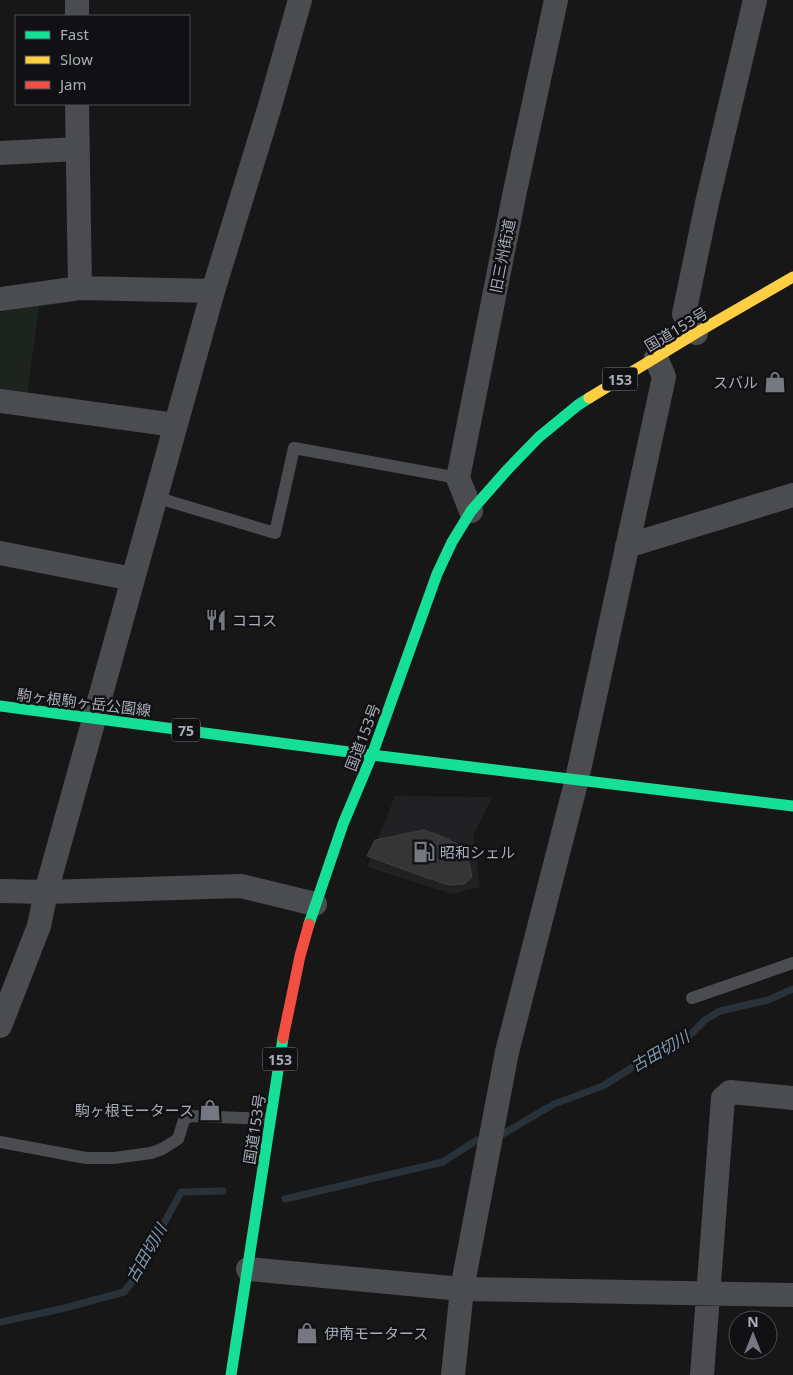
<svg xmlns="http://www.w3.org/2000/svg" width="793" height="1375" viewBox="0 0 793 1375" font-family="'Noto Sans','Noto Sans JP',sans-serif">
<rect width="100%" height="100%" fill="#171717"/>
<path fill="#212123" d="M395 796 492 797 473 836 480 887 452 894 367 867Z"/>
<path fill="#1d241e" d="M39 306 27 396 0 392V312Z"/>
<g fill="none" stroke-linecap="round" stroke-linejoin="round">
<path stroke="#2a3239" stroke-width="7" d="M503 1134 554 1104 603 1086 672 1042 685 1040 705 1020 720 1011 768 1000 793 989
M285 1199 443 1162 477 1140
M0 1322 61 1309 124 1292 134 1279 181 1192 223 1191"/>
</g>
<path fill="#353536" stroke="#3f4043" d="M424 830 441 836 422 876 367 856 375 840Z
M441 836 466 848 472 877 464 884 449 885 422 876Z"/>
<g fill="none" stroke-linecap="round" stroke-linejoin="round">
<path stroke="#4b4c50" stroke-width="12" d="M155 497 275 533 294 448 458 478
M692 998 793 963
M0 1142 86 1158H114L151 1153 162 1149 178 1139 184 1120 190 1116 270 1119"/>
<path stroke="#4b4c50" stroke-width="24" d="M77 16V0
M77 104 80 288 213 291
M0 153 77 149
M0 299 80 288
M696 333 684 314 707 203 755 0
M0 401 175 425
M471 511 458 478 515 191 556 0
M627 546 793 495
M0 553 133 579
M0 891 46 892 241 886 315 904
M0 1026 39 926 46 892 213 291 269 109 300 0
M248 1269 462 1289 793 1295
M453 1375 462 1289 507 1052 577 779 664 377 656 358
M702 1375 723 1098 730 1092 793 1098"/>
<path stroke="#16e098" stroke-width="11" d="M0 706 372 755
M372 755 793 806
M309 924 343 824 372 755 437 574 452 542 471 511 508 469 539 437 578 405 589 398
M231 1375 283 1038"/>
<path stroke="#ffcf43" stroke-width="11" d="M589 398 696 333 793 277"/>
<path stroke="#f24e42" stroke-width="11" d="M283 1038 300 956 309 924"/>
</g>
<defs>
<g id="shop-bare" transform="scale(1.725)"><path d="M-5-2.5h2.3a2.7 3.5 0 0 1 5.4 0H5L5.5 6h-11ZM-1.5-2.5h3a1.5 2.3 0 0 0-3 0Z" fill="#757880" stroke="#111113" stroke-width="2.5" paint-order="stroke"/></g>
<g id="restaurant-bare" transform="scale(1.725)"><path d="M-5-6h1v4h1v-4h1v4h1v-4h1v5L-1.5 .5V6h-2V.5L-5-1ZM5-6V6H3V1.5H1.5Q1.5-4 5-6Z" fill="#757880" stroke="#111113" stroke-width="2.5" paint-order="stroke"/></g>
<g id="fuel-bare" transform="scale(1.725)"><path d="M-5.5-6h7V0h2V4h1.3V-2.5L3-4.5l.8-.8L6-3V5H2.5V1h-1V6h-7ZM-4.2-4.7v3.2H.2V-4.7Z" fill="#757880" stroke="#111113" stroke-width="2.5" paint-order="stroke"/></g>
</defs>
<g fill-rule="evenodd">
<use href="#shop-bare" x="775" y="382"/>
<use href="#restaurant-bare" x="216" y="620"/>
<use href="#fuel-bare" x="424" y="852"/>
<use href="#shop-bare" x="210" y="1110"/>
<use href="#shop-bare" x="307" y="1333"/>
</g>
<g text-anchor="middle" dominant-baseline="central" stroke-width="5" stroke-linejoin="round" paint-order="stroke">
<g fill="#111113" stroke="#7b7e86" stroke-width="1">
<rect x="602.5" y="367.5" width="35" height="23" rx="4"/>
<rect x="172" y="718.5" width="28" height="23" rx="4"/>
<rect x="262.5" y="1047.5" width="35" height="23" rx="4"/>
</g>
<g font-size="14" font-weight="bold" fill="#a8adb8">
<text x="620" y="379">153</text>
<text x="186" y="730">75</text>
<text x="280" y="1059">153</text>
</g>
<g font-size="15" fill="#a8adb8" stroke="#111113">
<text transform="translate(502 256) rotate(-79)">旧三州街道</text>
<text transform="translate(676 329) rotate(-31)">国道153号</text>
<text transform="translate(84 702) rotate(7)">駒ヶ根駒ヶ岳公園線</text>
<text transform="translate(362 737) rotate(-69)">国道153号</text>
<text transform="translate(254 1129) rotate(-81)">国道153号</text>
</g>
<g font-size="15" fill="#a8adb8" stroke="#111113" text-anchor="start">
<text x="758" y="382" text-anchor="end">スバル</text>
<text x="232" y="620">ココス</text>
<text x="440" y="852">昭和シェル</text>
<text x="194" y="1110" text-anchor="end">駒ヶ根モータース</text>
<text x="324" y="1333">伊南モータース</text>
</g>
<g font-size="16" font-style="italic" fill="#7f9bb3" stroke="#111113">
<text transform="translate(660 1051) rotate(-30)">古田切川</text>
<text transform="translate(146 1253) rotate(-60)">古田切川</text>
</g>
</g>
<rect x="15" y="15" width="175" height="90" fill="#111113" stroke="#4d4f55"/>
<rect x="25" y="31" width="25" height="8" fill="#16e098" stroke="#4d4f55"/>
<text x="60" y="40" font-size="15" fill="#a8adb8">Fast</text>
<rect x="25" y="56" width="25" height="8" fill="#ffcf43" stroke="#4d4f55"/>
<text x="60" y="65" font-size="15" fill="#a8adb8">Slow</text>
<rect x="25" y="81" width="25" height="8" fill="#f24e42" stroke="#4d4f55"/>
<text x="60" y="90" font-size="15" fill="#a8adb8">Jam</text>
<g transform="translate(753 1335)"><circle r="24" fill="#111113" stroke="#4d4f55"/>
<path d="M0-4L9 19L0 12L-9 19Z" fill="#757880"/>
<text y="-8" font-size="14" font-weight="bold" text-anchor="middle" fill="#a8adb8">N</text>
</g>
</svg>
